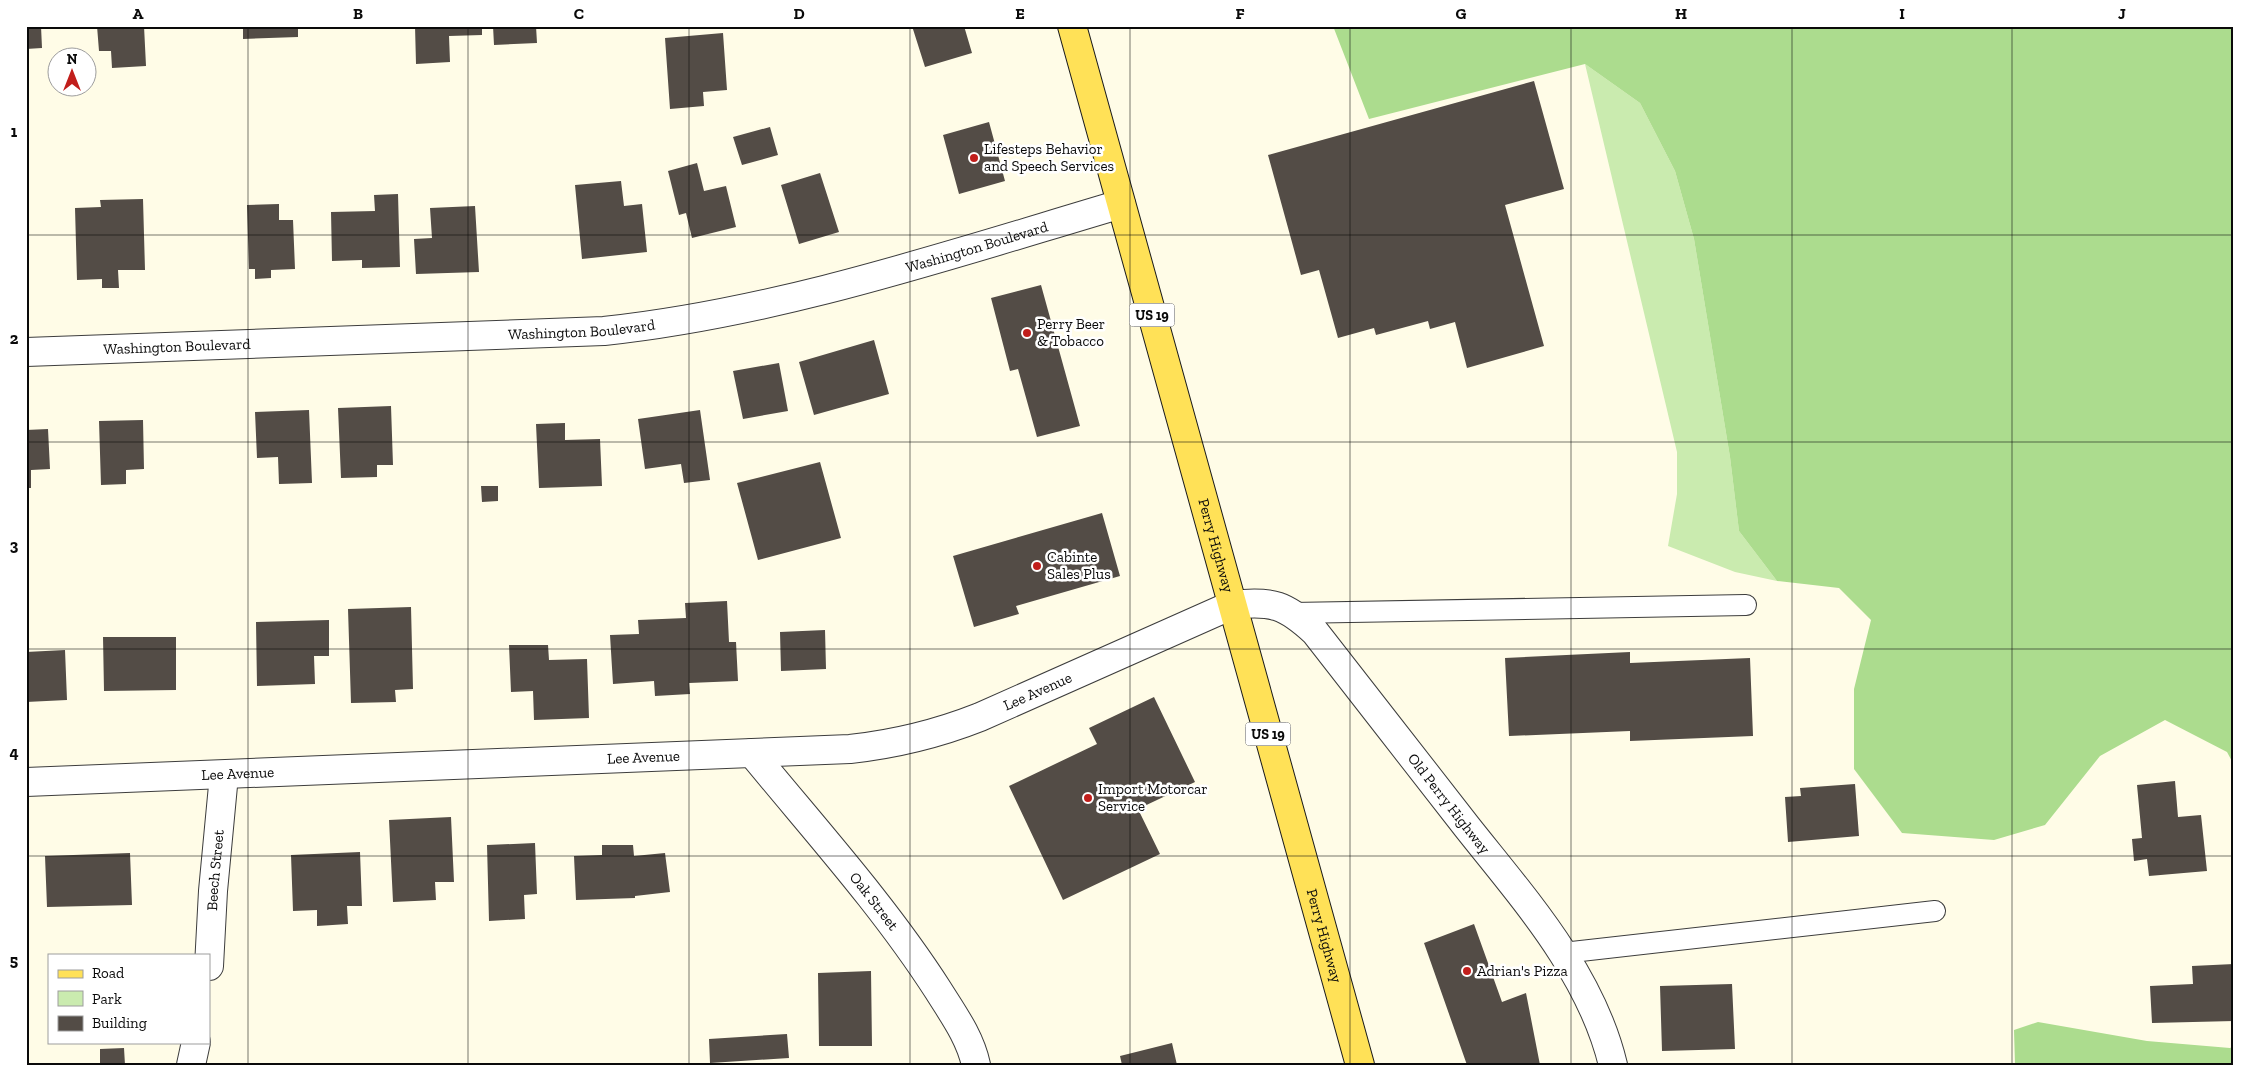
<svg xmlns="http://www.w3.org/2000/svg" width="2260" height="1091" viewBox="0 0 2260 1091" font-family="'Zilla Slab',serif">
<rect width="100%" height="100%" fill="#fffce7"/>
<path fill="#caebaf" d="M1585 64 1640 103 1675 171 1694 239 1730 457 1739 531 1777 581 1735 572 1668 546 1677 494V452Z"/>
<path fill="#acdc8e" d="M1333 26H2234V765L2227 752 2165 720 2100 756 2045 825 1994 840 1902 833 1854 769V689L1871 620 1839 588 1777 581 1739 531 1730 457 1694 239 1675 171 1640 103 1585 64 1369 119Z
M2038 1022 2147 1041 2230 1048 2234 1046V1065H2015L2014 1030Z"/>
<path fill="#534c46" d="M26 26H41L42 48 26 49Z
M97 26H144L146 66 112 68 111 51H99Z
M243 26H298V37L243 39Z
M415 26H482V35L449 36 450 62 416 64Z
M493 26H536L537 43 494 45Z
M912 26H964L972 53 925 67Z
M723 33 727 90 703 92 704 106 670 109 665 38Z
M1534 81 1564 189 1505 205 1544 346 1467 368 1455 322 1430 329 1428 321 1376 335 1374 328 1338 338 1319 270 1301 275 1268 155Z
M989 122 1005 181 959 194 943 135Z
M770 127 778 155 742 165 733 137Z
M697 163 704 191 726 186 736 227 692 238 686 213 679 215 668 171Z
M820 173 839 232 799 244 781 185Z
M621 181 624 206 642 204 647 252 582 259 575 185Z
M398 194 400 267 362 268V260L332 261 331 212 375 211 374 195Z
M143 199 145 270H118L119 288H102V279L77 280 75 208 101 207 100 200Z
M279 204V220H293L295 269 271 270V278L255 279V269H249L247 205Z
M475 206 479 272 416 274 414 239 432 238 430 208Z
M1041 285 1080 426 1037 437 1018 369 1010 371 991 298Z
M874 340 889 394 814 415 799 362Z
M779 363 788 411 743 419 733 371Z
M391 406 393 465H377V477L341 478 338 408Z
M309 410 312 483 279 484 278 457 257 458 255 412Z
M700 410 710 480 684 483 681 464 645 469 638 419Z
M143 420 144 469 126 470V484L101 485 99 421Z
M565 423V440L600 439 602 486 539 488 536 424Z
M48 429 50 469 31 470V488H26V430Z
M820 462 841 538 758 560 737 483Z
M481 486H498V501L482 502Z
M1102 513 1120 576 1016 606 1019 614 974 627 953 556Z
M727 601 729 642H736L738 681 689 683 690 694 655 696 654 681 613 684 610 635 639 634 638 620 686 618 685 603Z
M411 607 413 689 395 690 396 702 351 703 348 609Z
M329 620V656H314L315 684 257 686 256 622Z
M825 630 826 669 781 671 780 632Z
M103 637H176V690L104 691Z
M509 645H548L549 660 587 659 589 718 534 720 533 691 511 692Z
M65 650 67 700 26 702V652Z
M1630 652V663L1750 658 1753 736 1630 741V731L1509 736 1505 658Z
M1154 697 1195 782 1138 809 1160 854 1063 900 1009 786 1097 744 1089 728Z
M2175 781 2178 817 2201 815 2207 871 2149 876 2147 859 2134 861 2132 839 2142 838 2137 785Z
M1855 784 1859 836 1788 842 1785 797 1801 796 1800 788Z
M451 817 454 882H435L436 900 393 902 389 820Z
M535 843 537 894 524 895 525 919 489 921 487 845Z
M602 845H633L634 856 665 853 670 892 635 896V898L576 900 574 856 602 855Z
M360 852 362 906H347L348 924 317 926V910L293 911 291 855Z
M130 853 132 905 47 907 45 856Z
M1474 924 1502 1002 1526 993 1540 1065H1467L1424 943Z
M2234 964V1021L2152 1023 2150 986 2193 984 2192 966Z
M871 971 872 1046H819L818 973Z
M1732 984 1735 1049 1662 1051 1660 986Z
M787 1034 789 1058 710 1063 709 1039Z
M1172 1043 1177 1065H1122L1120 1056Z
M124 1048 125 1065H100V1049Z"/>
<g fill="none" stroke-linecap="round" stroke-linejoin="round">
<g stroke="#3d3d3d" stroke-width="22">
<path id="service" d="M1292 613 1746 605
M1563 953 1935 911"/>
</g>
<g stroke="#3d3d3d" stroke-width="30">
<g id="minor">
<path id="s1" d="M26 352 604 331C781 312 952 254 1121 204"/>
<path id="s2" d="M752 753C816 831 884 906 938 990 953 1014 970 1037 976 1065"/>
<path id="s3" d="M26 782 850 749C896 744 937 734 980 717L1232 605C1272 600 1286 605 1315 632 1366 697 1416 762 1467 827 1524 899 1591 973 1613 1065"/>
<path id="s4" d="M209 966 213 891 224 775"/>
<path d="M191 1065 196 1042"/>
</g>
</g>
<g stroke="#1b1b1b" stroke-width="30">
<g id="primary">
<path id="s5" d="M1072 26 1360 1065"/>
</g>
</g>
<use href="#service" stroke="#fff" stroke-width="20"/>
<use href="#minor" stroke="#fff" stroke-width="28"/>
<use href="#primary" stroke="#ffe157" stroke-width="28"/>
</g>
<path fill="none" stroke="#0a0a0a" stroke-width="1" stroke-opacity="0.55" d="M248 26V1065M468 26V1065M689 26V1065M910 26V1065M1130 26V1065M1350 26V1065M1571 26V1065M1792 26V1065M2012 26V1065M26 235H2234M26 442H2234M26 649H2234M26 856H2234"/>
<g fill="#c11e1b" stroke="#fff" stroke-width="2">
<circle cx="974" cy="158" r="5"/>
<circle cx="1027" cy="333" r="5"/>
<circle cx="1037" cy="566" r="5"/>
<circle cx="1088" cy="798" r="5"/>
<circle cx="1467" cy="971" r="5"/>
</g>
<g text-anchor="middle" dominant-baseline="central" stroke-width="5" stroke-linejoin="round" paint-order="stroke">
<g fill="#fff" stroke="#545454" stroke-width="1">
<rect x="1129.5" y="303.5" width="45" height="23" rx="4"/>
<rect x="1245.5" y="722.5" width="45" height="23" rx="4"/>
</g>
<g font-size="14" font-weight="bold" fill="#0a0a0a">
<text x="1152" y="315">US 19</text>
<text x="1268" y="734">US 19</text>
</g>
<g font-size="15" fill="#0a0a0a" stroke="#fff" text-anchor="start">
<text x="984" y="149">Lifesteps Behavior<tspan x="984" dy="17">and Speech Services</tspan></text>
<text x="1037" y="324">Perry Beer<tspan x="1037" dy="17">&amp; Tobacco</tspan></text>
<text x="1047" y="557">Cabinte<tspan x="1047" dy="17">Sales Plus</tspan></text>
<text x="1098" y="789">Import Motorcar<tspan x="1098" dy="17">Service</tspan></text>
<text x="1477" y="971">Adrian's Pizza</text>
</g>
<g font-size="15" fill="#0a0a0a" stroke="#fff">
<text stroke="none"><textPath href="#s1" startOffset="961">Washington Boulevard</textPath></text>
<text stroke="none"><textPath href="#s1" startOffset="556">Washington Boulevard</textPath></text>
<text stroke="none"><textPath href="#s1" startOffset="151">Washington Boulevard</textPath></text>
<text stroke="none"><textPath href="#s5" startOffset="539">Perry Highway</textPath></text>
<text stroke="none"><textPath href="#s3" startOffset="1022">Lee Avenue</textPath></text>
<text stroke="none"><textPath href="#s3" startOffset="618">Lee Avenue</textPath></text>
<text stroke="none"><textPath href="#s3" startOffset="212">Lee Avenue</textPath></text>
<text stroke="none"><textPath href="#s3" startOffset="1544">Old Perry Highway</textPath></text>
<text stroke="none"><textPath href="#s4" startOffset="96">Beech Street</textPath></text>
<text stroke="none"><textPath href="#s2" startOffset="192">Oak Street</textPath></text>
<text stroke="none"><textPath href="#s5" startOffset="944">Perry Highway</textPath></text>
</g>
</g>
<rect width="2260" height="1091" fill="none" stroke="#ffffff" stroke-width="55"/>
<rect x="48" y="954" width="162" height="90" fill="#ffffff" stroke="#9d9d9d"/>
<rect x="58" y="970" width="25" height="8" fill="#ffe157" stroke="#9d9d9d"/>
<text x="92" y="978" font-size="15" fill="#0a0a0a">Road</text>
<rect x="58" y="991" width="25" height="15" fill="#caebaf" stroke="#9d9d9d"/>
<text x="92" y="1004" font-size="15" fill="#0a0a0a">Park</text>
<rect x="58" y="1016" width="25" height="15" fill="#534c46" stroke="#9d9d9d"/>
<text x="92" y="1028" font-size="15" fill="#0a0a0a">Building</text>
<g transform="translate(72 72)"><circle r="24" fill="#ffffff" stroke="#9d9d9d"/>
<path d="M0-4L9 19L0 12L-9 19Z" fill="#c11e1b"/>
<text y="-8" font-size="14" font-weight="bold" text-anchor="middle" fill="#0a0a0a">N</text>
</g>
<rect x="28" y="28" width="2204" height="1036" fill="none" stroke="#0a0a0a" stroke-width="2"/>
<g font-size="16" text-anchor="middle" font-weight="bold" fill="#0a0a0a">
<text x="138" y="19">A</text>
<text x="358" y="19">B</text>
<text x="579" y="19">C</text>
<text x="799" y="19">D</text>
<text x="1020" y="19">E</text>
<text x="1240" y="19">F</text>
<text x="1461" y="19">G</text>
<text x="1681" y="19">H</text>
<text x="1902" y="19">I</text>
<text x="2122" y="19">J</text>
<text x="14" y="137">1</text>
<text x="14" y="344">2</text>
<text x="14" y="551">3</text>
<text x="14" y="758">4</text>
<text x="14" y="966">5</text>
</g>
</svg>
